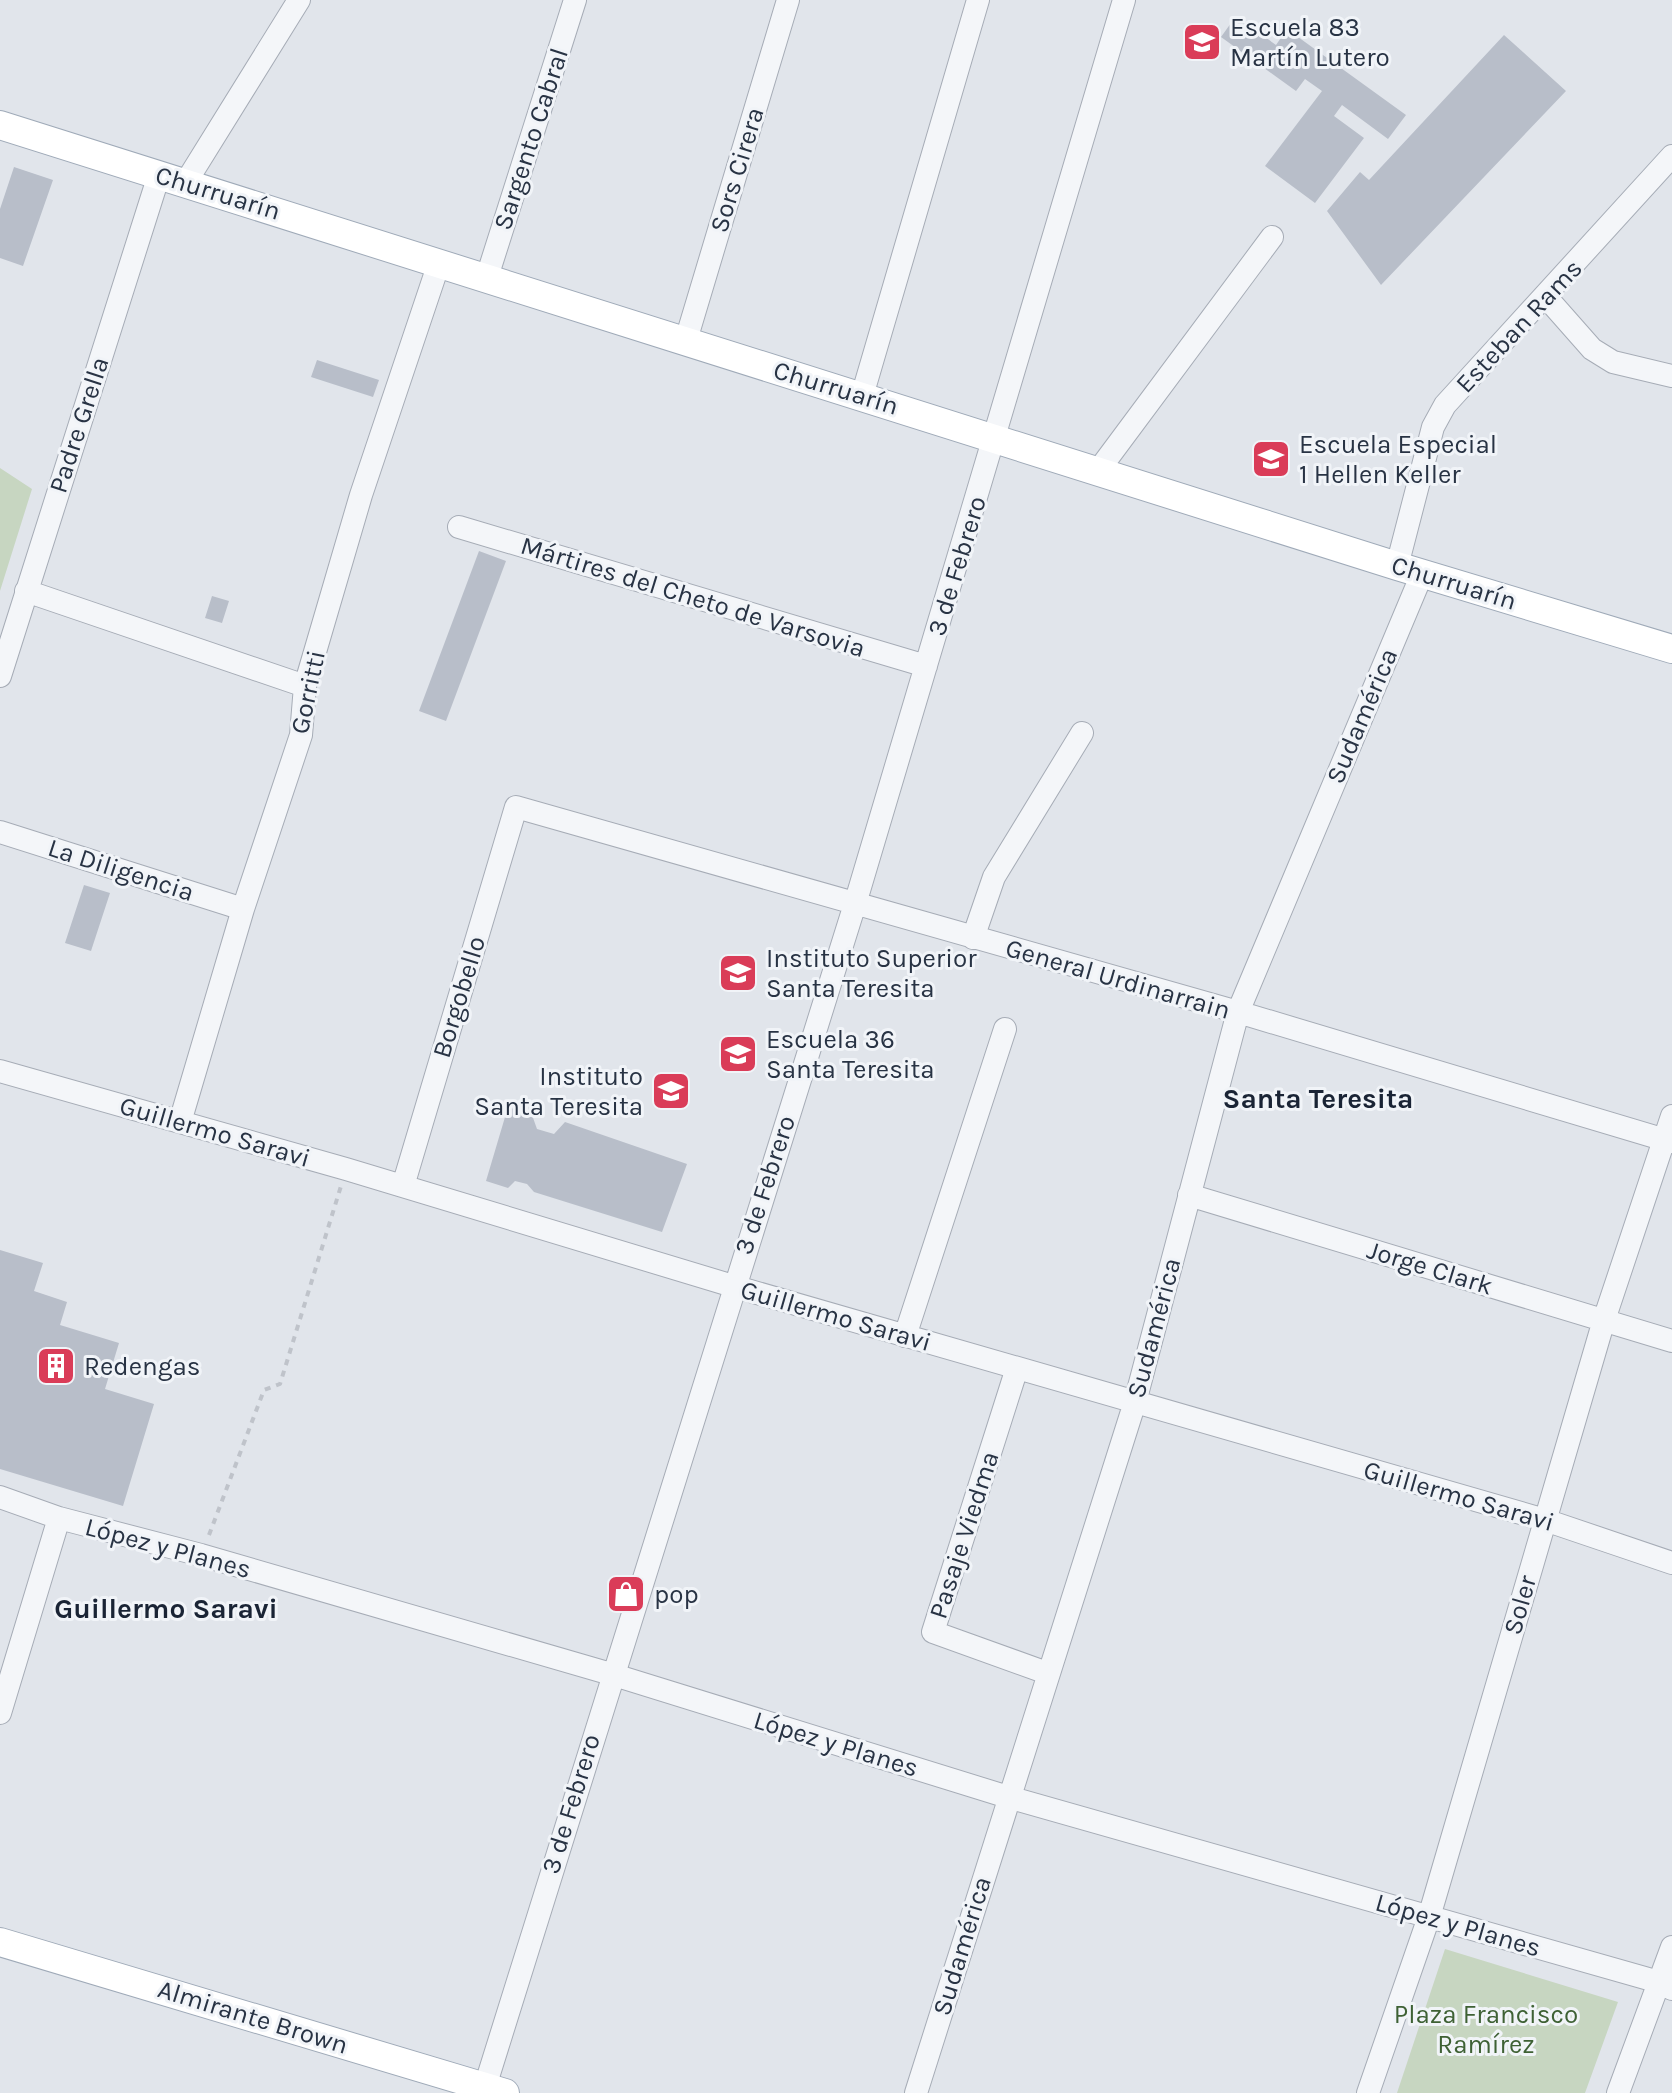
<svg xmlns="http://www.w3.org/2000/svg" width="1672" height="2093" viewBox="0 0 1672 2093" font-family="Karla,sans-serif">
<rect width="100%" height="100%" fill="#e1e5eb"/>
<path fill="#c7d6c1" d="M0 468 32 489 0 591Z
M1445 1949 1618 2002 1585 2093H1397Z"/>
<path fill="#b8bec9" d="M1236 16 1276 45 1287 29 1406 115 1388 139 1342 105 1334 116 1364 138 1315 203 1265 166 1322 91 1305 79 1296 91 1221 37Z
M1504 35 1566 91 1381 285 1327 211 1360 172 1369 180Z
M14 167 53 180 23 266 0 258V209Z
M317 360 379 380 373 397 311 377Z
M479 551 506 561 446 721 419 711Z
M212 596 229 601 222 623 205 618Z
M84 885 110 893 91 951 65 943Z
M508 1107 532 1115 537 1129 554 1134 565 1122 687 1164 662 1232 534 1192 527 1184 515 1181 508 1188 486 1181Z
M0 1250 43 1263 34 1291 67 1302 60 1325 119 1343 105 1389 154 1404 123 1506 0 1469Z"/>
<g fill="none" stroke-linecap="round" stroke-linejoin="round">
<g stroke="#a6acb6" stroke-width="24">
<path id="minor" d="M186 182 299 0
M487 277 575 0
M1547 298 1592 349 1613 362 1672 376
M686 340 788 0
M862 396 978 0
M1098 471 1272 237
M459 527 926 666
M1397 566 1433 427 1445 405 1672 156
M26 591 305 686
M0 676 159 175
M0 832 243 909
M973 938 994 877 1082 733
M0 1071 346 1169 733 1286 1545 1520 1672 1563
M180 1122 243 909 301 735 305 686 361 495 439 263
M403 1186 516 807 1238 1012 1672 1142
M1189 1195 1672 1341
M905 1336 1005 1029
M1017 1368 933 1632 1047 1673
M0 1497 59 1518 201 1555 611 1674 1008 1797 1659 1982 1672 1989
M0 1713 59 1518
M483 2093 855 904 1124 0
M916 2093 1135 1402 1238 1012 1422 574
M1368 2093 1429 1917 1604 1320 1672 1116
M1618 2093 1672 1947"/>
</g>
<g stroke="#9faab8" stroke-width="30">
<path id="major" d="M0 125 1397 566 1672 649
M0 1942 505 2093"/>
</g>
<path stroke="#bfc3ca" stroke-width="4" stroke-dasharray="6 6" stroke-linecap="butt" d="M209 1535 264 1390 280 1384 341 1186"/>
<use href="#minor" stroke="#f4f6f9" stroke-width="22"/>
<use href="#major" stroke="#fff" stroke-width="28"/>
</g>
<defs>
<g id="school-square" transform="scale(2)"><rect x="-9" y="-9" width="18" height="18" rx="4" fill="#da3c58" stroke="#f1f4f8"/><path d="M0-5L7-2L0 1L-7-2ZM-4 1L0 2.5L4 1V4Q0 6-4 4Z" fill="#fff"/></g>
<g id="university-square" transform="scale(2)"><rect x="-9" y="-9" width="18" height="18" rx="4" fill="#da3c58" stroke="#f1f4f8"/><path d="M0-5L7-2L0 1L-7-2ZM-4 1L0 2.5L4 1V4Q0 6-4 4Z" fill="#fff"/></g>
<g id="building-square" transform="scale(2)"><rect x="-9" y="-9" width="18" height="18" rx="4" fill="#da3c58" stroke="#f1f4f8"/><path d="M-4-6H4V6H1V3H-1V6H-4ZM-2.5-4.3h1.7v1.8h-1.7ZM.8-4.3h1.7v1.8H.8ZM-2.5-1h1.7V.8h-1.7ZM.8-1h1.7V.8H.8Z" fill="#fff"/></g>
<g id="shop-square" transform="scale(2)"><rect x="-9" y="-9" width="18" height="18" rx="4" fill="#da3c58" stroke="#f1f4f8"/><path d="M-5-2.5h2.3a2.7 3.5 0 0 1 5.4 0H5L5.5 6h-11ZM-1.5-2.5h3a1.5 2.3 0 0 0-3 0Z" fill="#fff"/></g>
</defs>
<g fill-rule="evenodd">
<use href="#school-square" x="1202" y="42"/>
<use href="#school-square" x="1271" y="459"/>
<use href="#university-square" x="738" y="973"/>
<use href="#school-square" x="738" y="1054"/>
<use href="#school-square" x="671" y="1091"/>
<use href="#building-square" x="56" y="1366"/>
<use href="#shop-square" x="626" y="1594"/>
</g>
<g text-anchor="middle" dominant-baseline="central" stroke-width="6" stroke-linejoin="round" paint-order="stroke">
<g font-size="26" fill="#283344" stroke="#f1f4f8" text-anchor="start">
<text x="1230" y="27">Escuela 83<tspan x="1230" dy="30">Martín Lutero</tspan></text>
<text x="1299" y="444">Escuela Especial<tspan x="1299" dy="30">1 Hellen Keller</tspan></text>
<text x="766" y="958">Instituto Superior<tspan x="766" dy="30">Santa Teresita</tspan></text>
<text x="766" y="1039">Escuela 36<tspan x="766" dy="30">Santa Teresita</tspan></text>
<text x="643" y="1076" text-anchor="end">Instituto<tspan x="643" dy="30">Santa Teresita</tspan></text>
<text x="84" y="1366">Redengas</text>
<text x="654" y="1594">pop</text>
</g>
<g font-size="26" fill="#283344" stroke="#f1f4f8">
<text transform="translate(531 139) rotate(-72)">Sargento Cabral</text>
<text transform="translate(737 170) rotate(-73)">Sors Cirera</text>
<text transform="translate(218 193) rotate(17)">Churruarín</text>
<text transform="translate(1519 326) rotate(-47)">Esteban Rams</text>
<text transform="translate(836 388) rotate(17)">Churruarín</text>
<text transform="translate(79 425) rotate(-72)">Padre Grella</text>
<text transform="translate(957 566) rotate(-73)">3 de Febrero</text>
<text transform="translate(1454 583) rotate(17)">Churruarín</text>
<text transform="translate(693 597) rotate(17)">Mártires del Cheto de Varsovia</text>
<text transform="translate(308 692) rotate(-78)">Gorritti</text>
<text transform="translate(1362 716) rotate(-67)">Sudamérica</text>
<text transform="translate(121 870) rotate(18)">La Diligencia</text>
<text transform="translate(1118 979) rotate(16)">General Urdinarrain</text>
<text transform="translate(459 997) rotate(-73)">Borgobello</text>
<text transform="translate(215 1132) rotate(16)">Guillermo Saravi</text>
<text transform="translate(765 1185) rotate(-72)">3 de Febrero</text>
<text transform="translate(1430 1268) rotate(17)">Jorge Clark</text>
<text transform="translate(836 1316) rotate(16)">Guillermo Saravi</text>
<text transform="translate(1154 1328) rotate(-75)">Sudamérica</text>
<text transform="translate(1459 1496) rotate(16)">Guillermo Saravi</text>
<text transform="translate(964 1535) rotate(-72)">Pasaje Viedma</text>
<text transform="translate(168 1548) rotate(15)">López y Planes</text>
<text transform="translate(1520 1605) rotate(-74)">Soler</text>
<text transform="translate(836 1744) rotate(17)">López y Planes</text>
<text transform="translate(571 1804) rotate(-73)">3 de Febrero</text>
<text transform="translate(1458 1925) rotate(16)">López y Planes</text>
<text transform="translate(962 1946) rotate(-73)">Sudamérica</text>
<text transform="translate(253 2017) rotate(17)">Almirante Brown</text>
</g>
<g font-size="26" fill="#3e6134" stroke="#f1f4f8">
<text x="1486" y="2014">Plaza Francisco<tspan x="1486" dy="30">Ramírez</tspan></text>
</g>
<g font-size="28" font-weight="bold" fill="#1a2435" stroke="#f1f4f8">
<text x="1318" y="1098">Santa Teresita</text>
<text x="166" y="1608">Guillermo Saravi</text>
</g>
</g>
</svg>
